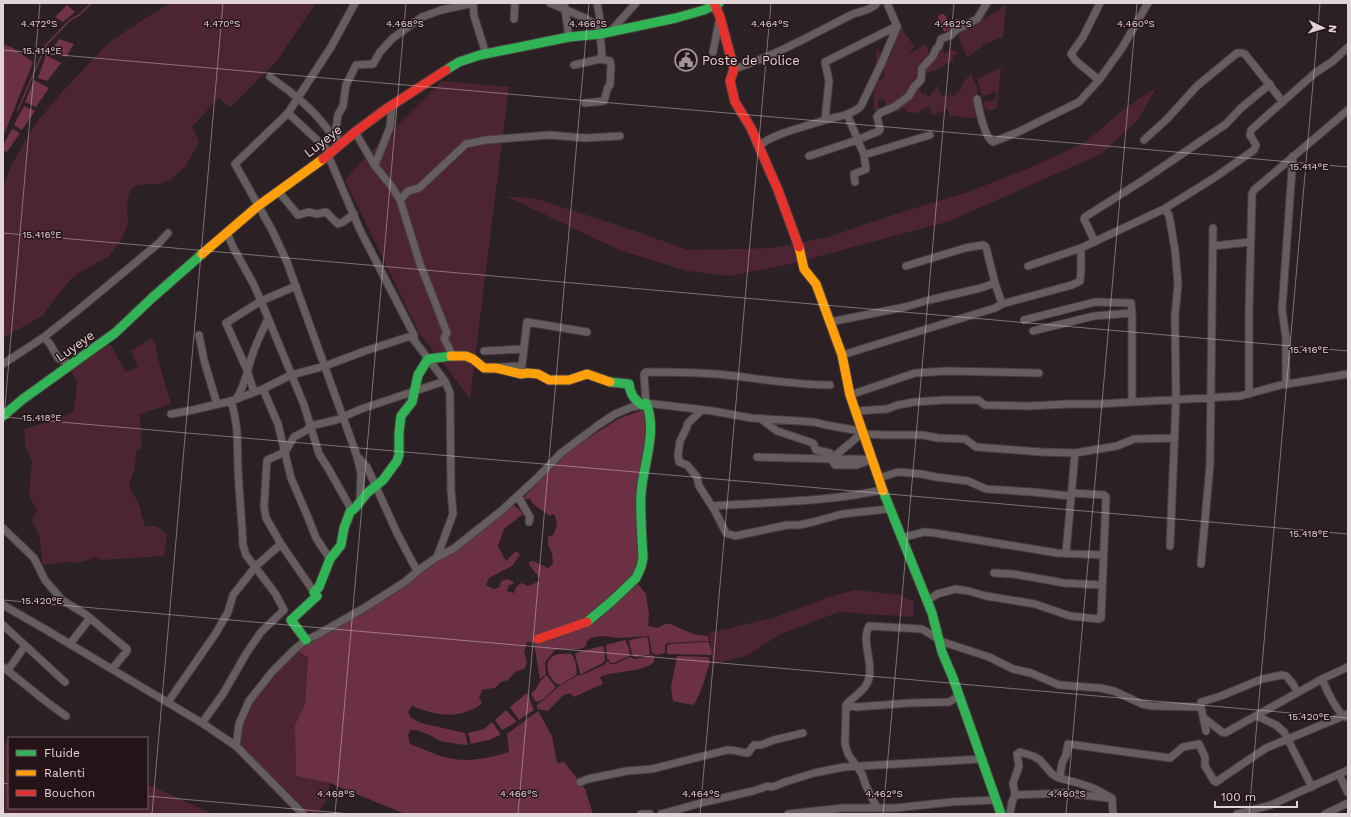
<svg xmlns="http://www.w3.org/2000/svg" width="1351" height="817" viewBox="0 0 1351 817" font-family="'Work Sans',sans-serif">
<rect width="100%" height="100%" fill="#2b2023"/>
<path fill="#4d2432" d="M169 3H316L276 62 231 107 224 103 219 97 192 127 199 142 185 167 170 180 159 184H147L134 186 129 194 127 207 128 224 121 240 109 256 77 274 70 280 42 316 3 338V186L12 164 36 123 63 91 109 42Z
M1006 5 1003 37 983 45 979 34 983 46 967 57 956 31 988 16Z
M901 23 904 32 914 46 912 50 910 51 911 53 926 44 928 49 929 58 936 52 939 54 941 48 945 53C950 49 954 49 959 53L953 56V60L946 65 924 75 918 83 921 93 923 94 927 92 926 94 927 97 930 96 938 85 940 94 948 97 951 93 953 96H955L956 93 961 90C960 83 967 79 971 74L978 89 977 94 983 108 985 119 950 116 947 109 934 115 931 114 929 106 917 113 906 112 907 109 902 108 899 111 883 110 886 102 883 99 878 101 879 109 873 110C875 104 873 90 874 83L884 77V73L882 67 876 70V49L880 52 884 58 891 55Z
M1001 67 997 108C991 112 988 111 984 106V101L992 102 996 98V92L982 97 977 79Z
M442 81 509 87 470 398 419 333 345 180 363 160Z
M1157 87 1137 121 1101 154 950 221 790 264 730 276 687 271 619 250 506 196 537 199 632 230 688 250 773 248 828 237 902 212 968 192 1029 168 1084 143 1128 106Z
M152 338 156 345 158 359 171 404 140 414 142 447 136 452 135 467 129 486 139 505 145 526H156L167 534 164 556 101 560 96 557 79 563 65 562 43 565 39 534 31 520 37 511 29 495 32 461 25 446V436L23 430 74 412 77 383 70 370 110 344 126 372 138 367 131 351Z
M855 590 900 595 914 602 913 617 839 612 781 634 746 656 713 664 709 633 776 617 826 598Z
M298 651 308 657 305 704 295 725 296 776 330 783 327 800 317 814H303L239 744C239 738 239 731 241 725 250 696 276 670 298 651Z
M3 741 9 745V808H147V784L213 814H3Z"/>
<path fill="#6c3045" d="M943 14 946 16 948 21 949 20 955 21 956 19 963 20V23L949 30 944 32C942 24 934 25 939 15Z
M3 44 13 48 33 62 3 137Z
M645 409 650 414 641 558 635 581 646 594 649 614 648 626 658 628 665 624H670L693 634 708 636 709 641 668 643 665 645V653L657 655 652 653 649 636 618 638 603 636 590 638 587 641 586 646 580 649 555 650 545 662 546 674 540 679 534 643 527 642 524 651 527 663 524 669 515 672 508 680 501 682 495 688 486 689 482 690 479 698 482 703C478 707 474 709 468 711 449 719 431 713 412 706L408 712 411 718 421 723 465 733 468 745 457 744 440 741 430 735 416 730H410L408 735 410 744C424 749 439 757 454 759 472 762 492 757 509 752L507 734 538 711 552 736 557 763 564 762 585 789 593 814H405L330 783 296 776 295 725 305 704 308 657 298 651 408 583 421 570 456 551 514 505 523 514 504 529 498 546 506 561 516 551 520 555 512 566 489 578 486 585 494 589 499 587 501 581 507 579 514 582 513 584 509 585 507 591 514 593 516 587 521 583 528 586 540 581 539 577 529 565V562L533 561 548 568 553 564 552 553 548 545V537L553 535 557 526 555 515 552 514 550 516 533 504 530 499H522L570 450 618 419Z
M651 655 654 656V662C642 673 616 670 600 677L603 684 574 697 570 693 562 696 548 711 537 709V705L545 699 558 687 578 675H582L604 665 607 661 610 664H615L629 657 636 659Z
M677 656 708 657 710 661 703 685 695 703 692 705 673 701 671 687Z"/>
<path fill="#713347" d="M67 5 75 12 63 22 55 17Z
M59 39 74 44 66 57 52 50Z
M46 55 61 63 47 81 38 78Z
M34 80 49 88 36 107 25 102Z
M24 106 35 111 22 130 14 125Z
M12 129 20 133 7 152 3 150V145Z
M644 637 648 638 650 653 649 655 634 657 632 654 629 641 630 640Z
M625 640C628 645 631 651 629 656L614 663H611L607 658 606 645Z
M707 642 709 643 712 653 711 655 667 654V646L670 644Z
M602 646 604 647 605 660 603 663 581 674 580 673 575 654 578 652Z
M558 654C562 654 568 653 571 654 575 656 578 671 576 675L560 685C548 681 540 659 558 654Z
M546 675 556 687C550 693 544 701 536 702L531 694 536 689 539 683Z
M527 693 534 710 519 720 510 707Z
M506 710 516 721V722L502 730 495 720Z
M492 722 500 733V735L489 740 471 744 468 733 484 729Z"/>
<g fill="none" stroke-linecap="round" stroke-linejoin="round">
<path stroke="#713347" stroke-width="1.5" d="M18 110 46 45 70 20 79 15 92 3"/>
<g stroke="#483e41" stroke-width="9">
<path id="street" d="M355 3 331 47 288 113 235 164 272 230 287 262 357 456 367 467 397 533 417 571
M473 3 474 16 486 54
M550 3 585 18 601 28
M564 3 569 37
M597 3 602 30
M514 19 515 3
M611 31 636 3
M713 52 720 17
M574 65 600 59 602 54 600 34
M734 69C775 56 813 34 853 14 861 11 872 10 877 3
M270 77C297 96 317 112 336 141
M1099 80 1076 61 1071 54 1083 37 1100 3
M977 99C979 109 984 137 993 142L1018 132 1079 102 1099 80 1122 48 1148 3
M585 103 604 101 608 87 610 85 611 66 610 61 600 59
M288 113 331 153
M847 114 864 155 866 169 854 174 855 182
M825 120C836 117 852 115 861 106L882 62 897 27
M355 132 375 166 392 187 400 200 420 264 447 333 444 338 453 356
M1144 140 1167 119 1197 86 1237 53H1242L1245 54 1283 102
M337 142 336 129 338 115 343 106 346 85 356 65 373 64 380 52 393 38 422 17 441 10 474 3
M759 146C774 133 805 127 825 120L829 81 825 62 897 26 887 3
M328 155 360 230 414 335V340L445 381 450 393 451 490 453 514 437 557
M864 155 930 135
M809 156 857 140 879 131 880 129 877 117 880 113 894 107 909 96 914 87 921 80 922 68 933 56 936 49 939 46 941 39 951 35 956 30 977 19 987 3
M375 165 390 127 392 105
M278 191 298 215 309 212 317 214 326 212 338 224 343 222 354 214
M400 200 408 191 419 188 466 144 486 140 550 135 585 138 620 136
M1164 209 1169 215 1175 250 1178 283 1175 316 1176 400 1170 546
M227 233 234 249 253 283 261 301 304 405 319 454 328 468 350 507V512
M1095 242 1084 219 1085 217 1145 179 1226 124 1241 108 1270 84
M1213 246 1250 242
M906 266 965 248 983 245 986 247 995 283
M1028 266 1081 248
M1024 320 1095 302 1131 303 1132 313V402
M830 322 905 307 929 300 981 288 995 283 1002 304
M1033 331 1094 316 1132 313
M199 335 204 360 217 404
M44 337 50 344 58 358 71 365
M484 351 524 349
M842 355 995 308 1002 304 1072 285 1080 281 1081 270V248L1164 209 1214 178 1254 150 1256 145 1250 135 1251 130 1315 73 1333 61 1348 47
M3 364 44 337 77 311 159 243 168 233
M501 367 520 366 522 365 527 322 587 332
M1286 384V338L1282 310 1293 156
M830 385C795 385 761 379 726 375 700 372 673 372 646 372L644 374 646 403 713 411 751 418 814 422 826 425 860 431 864 434 886 435H922L938 438 965 439 976 447 1041 452 1075 453 1117 446 1134 439 1175 438
M263 389 278 424 291 478 307 515 316 538 330 559
M254 392 247 370 226 323 261 301 296 286
M1249 394V311L1252 194 1254 190 1348 110
M850 395 915 373 947 371 1039 373
M236 399C245 387 247 370 252 356 256 343 262 331 268 319
M702 410 688 423 686 429 680 441 678 455 679 462 687 465 697 477 699 486 715 511 726 533 735 536 787 525H799L813 522 842 514 888 509
M856 411 887 409 898 405 914 402 945 400H978L985 405 1029 406 1069 404H1098L1240 396 1281 385 1348 374
M171 414 193 410 231 401 263 389 291 375 325 366 365 351 414 335
M761 419 777 431 813 443 816 450 830 453 831 459C843 460 856 458 868 460
M357 457 361 473 360 500
M757 457 831 459 835 465H857L867 461
M831 459 860 435V431
M879 478 898 472 921 474 936 477 968 481 986 489 1032 492 1071 496
M518 496 524 507 530 517 529 522
M712 506C769 502 826 502 882 490
M3 528 34 558 45 580 62 600 85 614 127 649V651L112 669
M901 538 924 532 935 533 1057 553 1103 555
M281 544 314 592
M1066 553 1075 453
M1201 564 1210 465 1213 228
M994 573 1013 574 1064 583 1102 585
M927 601 937 594 956 589 968 591 986 596 1035 604 1070 616 1099 619 1101 618 1106 497 1104 495 1072 493
M3 605 43 628 202 723 236 746 303 814
M3 625 65 682
M70 644 90 618
M3 667 48 703 66 716
M8 670 25 646
M1322 679C1326 689 1337 712 1345 717
M168 702 216 633 228 612 233 595 256 566 281 544 266 518 264 507 267 460 285 452 294 437 307 430 310 426 336 420 361 409 445 381
M846 705 857 707 909 703 949 702 959 696
M1257 716 1276 725 1284 732 1312 787
M1204 718 1222 732 1225 733 1322 679 1348 667
M202 723 223 694 246 654 261 632 284 610 275 593 246 555 243 545C242 520 239 494 238 468 237 443 239 426 231 401
M1206 731 1201 707V702L1221 696 1262 679 1282 675 1286 676 1293 684 1297 692
M1199 744 1205 757V766L1214 781 1216 782 1266 748 1348 714
M236 746 239 724 249 701 272 672 295 649 306 640 317 635 364 608 406 581 420 569 437 557 453 549 501 511 539 476 561 453 597 426 615 414 632 407 642 405
M1339 774 1348 793
M1059 778 1060 776 1062 763 1066 755 1068 744 1170 758 1183 747 1199 744
M580 782 588 779 627 771 652 769 727 750C737 749 739 753 748 753L754 745H761L774 740 803 733
M1015 795 1064 793 1109 798
M877 808 866 786 862 774 848 754 845 744 846 705C851 698 862 693 866 685 877 669 860 643 869 626L922 629 943 642 989 657 1013 669 1031 673 1059 685 1100 688 1114 691 1142 704 1152 706 1201 707
M641 814H650
M661 814 705 802 753 791 768 786 771 787 775 786 785 782 814 773 844 767 982 759
M788 814 843 808H896L951 802 995 800
M1010 814 1012 802 1015 795 1013 783 1019 766 1017 754 1020 752 1033 756 1040 760 1052 774 1059 778 1078 783 1093 788 1112 798 1113 814
M1237 814 1271 805 1348 770
M1325 814 1348 803"/>
</g>
<g stroke="#483e41" stroke-width="11">
<path id="fast" d="M446 70 459 62 480 55 569 37 600 34 676 18 704 10 719 3
M3 416 23 399 115 333 152 298 202 254
M883 491 932 613 942 652 953 678 1001 814
M587 622 612 601 636 578 641 567 643 558C642 537 640 515 641 494 643 465 658 431 646 403L642 405C634 399 630 394 629 384L610 382
M306 640 291 620 317 596 314 592 319 587 330 559 341 545 344 528 350 512 355 508 367 493 383 480 397 461 399 455V433L401 416 412 402 418 375 428 359 451 356"/>
</g>
<g stroke="#483e41" stroke-width="11">
<path id="slow" d="M799 247 804 269 816 284 842 355 850 395 883 491
M202 254 258 206 323 159
M451 356H466L473 359 484 368H496L521 374 527 373 538 374 549 380H569L587 374 610 382"/>
</g>
<g stroke="#483e41" stroke-width="11">
<path id="jam" d="M714 3 720 17 734 69 730 81 735 102 751 128 778 190 799 247
M323 159 355 132 386 109 446 70
M538 639 587 622"/>
</g>
<use href="#street" stroke="#665d5f" stroke-width="7"/>
<use href="#fast" stroke="#30b455" stroke-width="9"/>
<use href="#slow" stroke="#ff9f0a" stroke-width="9"/>
<use href="#jam" stroke="#e5322d" stroke-width="9"/>
</g>
<path fill="none" stroke="#e1d4d7" stroke-width="1" stroke-opacity="0.45" d="M3 50 1348 167M3 233 1348 351M3 417 1348 534M3 429 40 3M3 600 1348 718M3 783 9 784M147 796 352 814M152 814 223 3M335 814 406 3M518 814 589 3M700 814 771 3M883 814 954 3M1066 814 1137 3M1249 814 1320 3"/>
<defs>
<g id="civic-ring" transform="scale(1.15)"><circle r="9.5" fill="#251318" stroke="#a19598" stroke-width="1.5"/><path d="M-.6-6.5H3V-4.5H.6V-3L4-1V1h2V6H-6V1h2V-1L-.6-3ZM-1.2 2.5V6h2.4V2.5Z" fill="#a19598"/></g>
</defs>
<g fill-rule="evenodd">
<use href="#civic-ring" x="686" y="60"/>
</g>
<g text-anchor="middle" dominant-baseline="central" stroke-width="3" stroke-linejoin="round" paint-order="stroke">
<g font-size="13" fill="#e1d4d7" stroke="#251318" text-anchor="start">
<text x="702" y="60">Poste de Police</text>
</g>
<g font-size="13" fill="#e1d4d7" stroke="#251318">
<text transform="translate(323 141) rotate(-38)">Luyeye</text>
<text transform="translate(75 346) rotate(-35)">Luyeye</text>
</g>
</g>
<g font-size="10" text-anchor="middle" fill="#e1d4d7" stroke="#251318" stroke-width="3" stroke-linejoin="round" paint-order="stroke">
<text x="39" y="27">4.472°S</text>
<text x="222" y="27">4.470°S</text>
<text x="405" y="27">4.468°S</text>
<text x="588" y="27">4.466°S</text>
<text x="770" y="27">4.464°S</text>
<text x="953" y="27">4.462°S</text>
<text x="1136" y="27">4.460°S</text>
<text x="42" y="54">15.414°E</text>
<text x="1309" y="170">15.414°E</text>
<text x="42" y="238">15.416°E</text>
<text x="1309" y="353">15.416°E</text>
<text x="42" y="421">15.418°E</text>
<text x="1309" y="537">15.418°E</text>
<text x="42" y="604">15.420°E</text>
<text x="1309" y="720">15.420°E</text>
<text x="336" y="797">4.468°S</text>
<text x="519" y="797">4.466°S</text>
<text x="701" y="797">4.464°S</text>
<text x="884" y="797">4.462°S</text>
<text x="1067" y="797">4.460°S</text>
</g>
<rect width="1351" height="817" fill="none" stroke="#e1d4d7" stroke-width="8"/>
<rect x="8" y="737" width="140" height="72" fill="#251318" stroke="#706064"/>
<rect x="16" y="750" width="20" height="6" fill="#30b455" stroke="#706064"/>
<text x="44" y="757" font-size="12" fill="#e1d4d7">Fluide</text>
<rect x="16" y="770" width="20" height="6" fill="#ff9f0a" stroke="#706064"/>
<text x="44" y="777" font-size="12" fill="#e1d4d7">Ralenti</text>
<rect x="16" y="790" width="20" height="6" fill="#e5322d" stroke="#706064"/>
<text x="44" y="797" font-size="12" fill="#e1d4d7">Bouchon</text>
<g transform="translate(1323 28) rotate(95)" stroke="#251318" stroke-width="3" paint-order="stroke">
<path d="M0-3L7 15L0 10L-7 15Z" fill="#e1d4d7"/>
<text y="-6" font-size="11" font-weight="bold" text-anchor="middle" fill="#e1d4d7">N</text>
</g>
<path d="M1215 801v6h82v-6" fill="none" stroke="#e1d4d7" stroke-width="2"/>
<text x="1221" y="801" font-size="12" fill="#e1d4d7" stroke="#251318" stroke-width="3" paint-order="stroke">100 m</text>
</svg>
